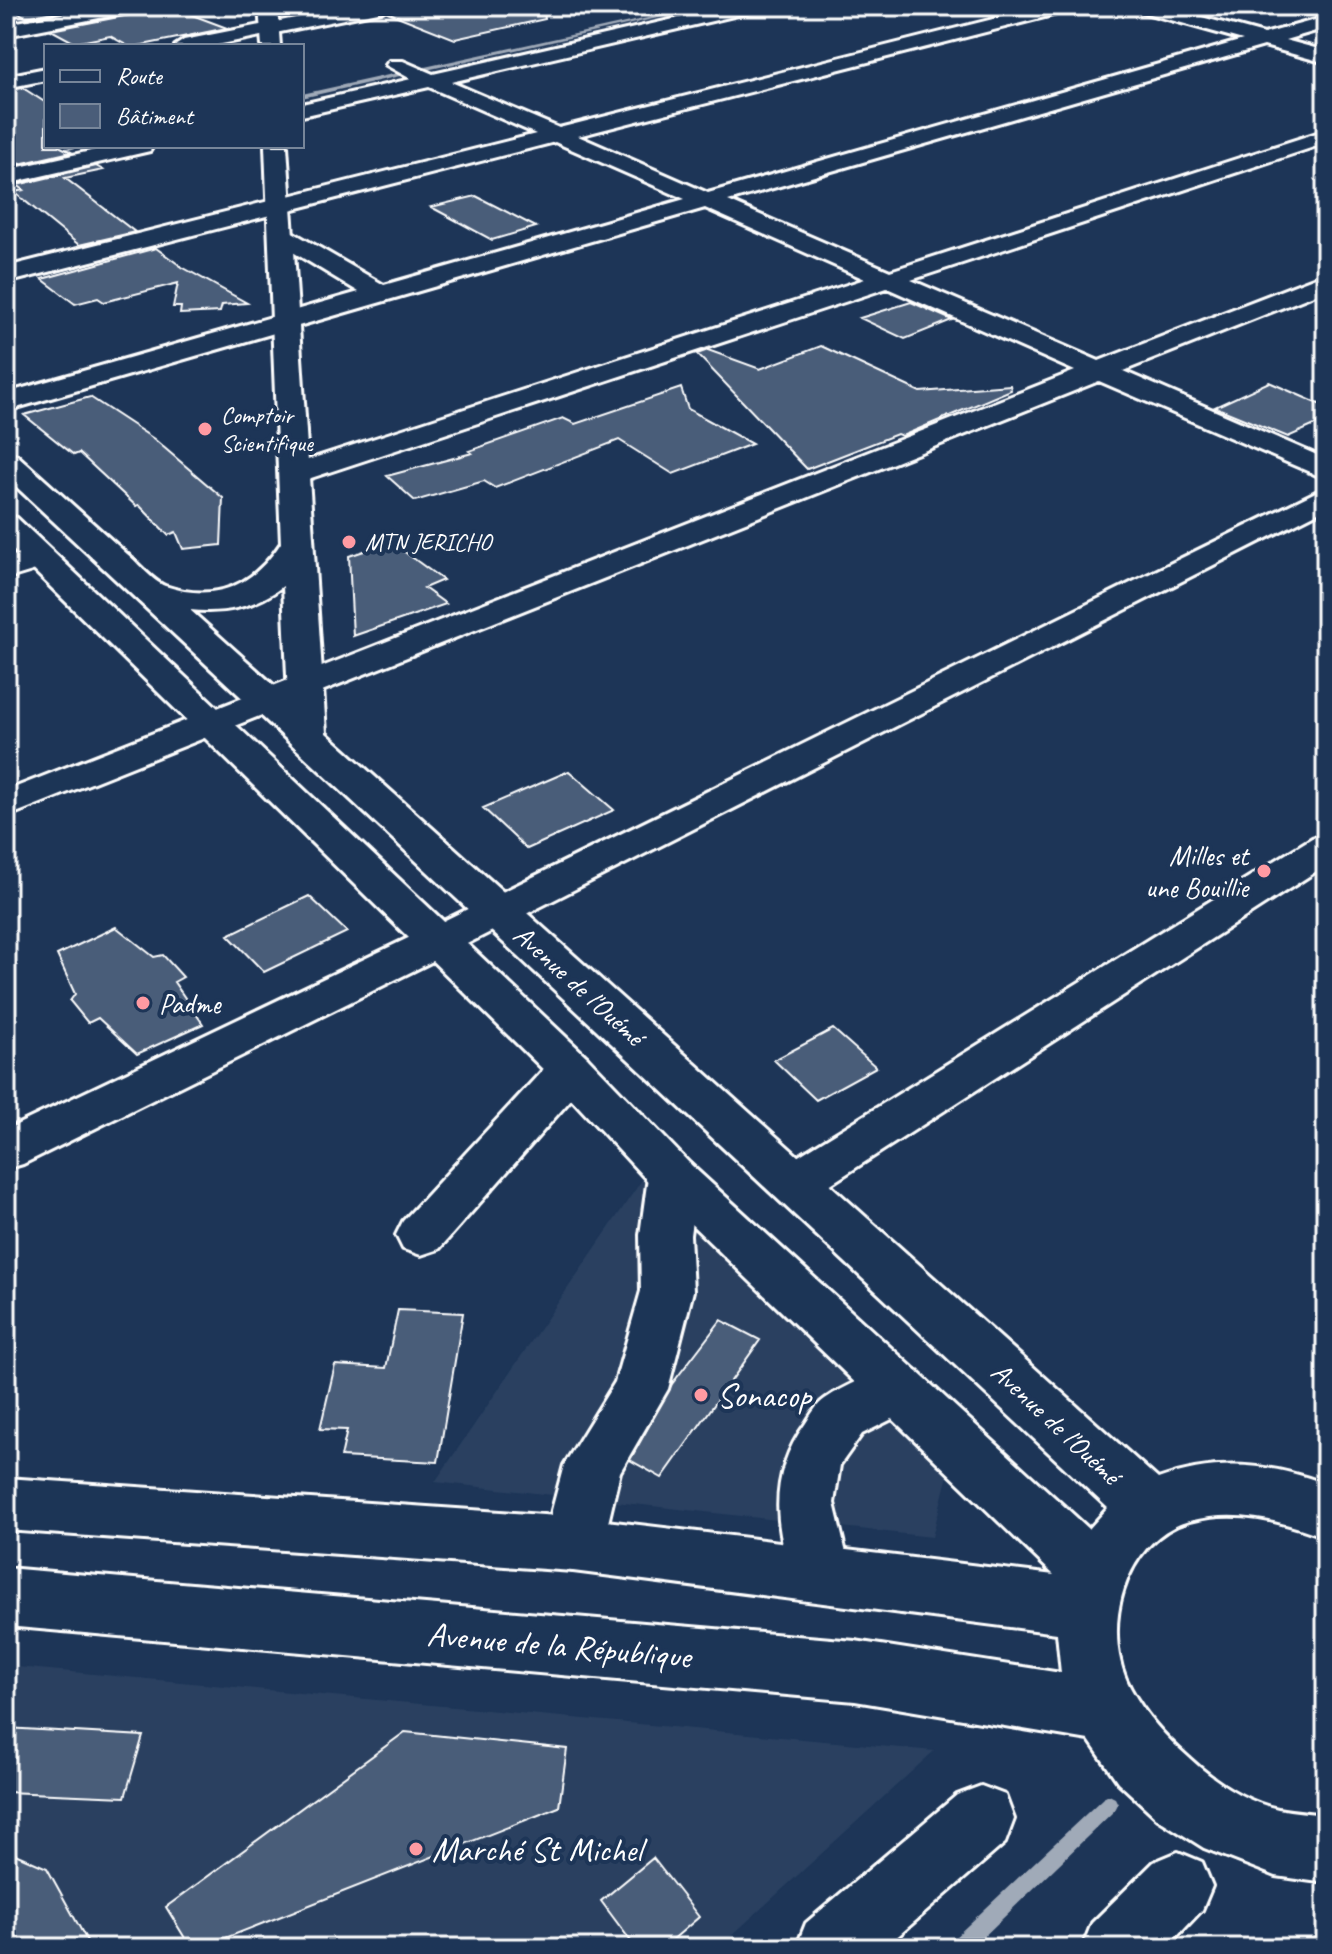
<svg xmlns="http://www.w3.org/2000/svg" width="1332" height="1954" viewBox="0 0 1332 1954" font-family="Caveat,sans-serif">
<rect width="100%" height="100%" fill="#1d3557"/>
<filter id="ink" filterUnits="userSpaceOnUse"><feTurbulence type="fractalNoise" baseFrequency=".0125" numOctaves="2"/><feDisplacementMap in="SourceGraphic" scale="16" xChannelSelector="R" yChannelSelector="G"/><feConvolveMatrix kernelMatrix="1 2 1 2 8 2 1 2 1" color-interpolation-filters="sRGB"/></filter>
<g filter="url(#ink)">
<path fill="#2a4161" d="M644 1177 950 1467 932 1537 435 1482Z
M6 1666 934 1751 718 1948H6Z"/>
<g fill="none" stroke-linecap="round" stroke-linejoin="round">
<path fill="#a0aab8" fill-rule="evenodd" d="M702 6H711L302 98V94Z
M73 146H84L53 154 50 152Z
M1109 1795 1115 1798 1118 1804 1115 1810 972 1948H948L951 1941 1103 1798Z"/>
</g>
<path fill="#4a5d79" stroke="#fff" stroke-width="2" d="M6 6H78L81 7 26 17Z
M395 6H543L545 19 455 39 387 12Z
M171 7 227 28 138 46H128L110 36 75 43 51 30Z
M23 88 46 103V146H59L71 152 6 167V91Z
M96 166 103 170 65 178 135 232 79 245 14 192 24 190 17 185Z
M476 196 536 227 492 240 431 207Z
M156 248 182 267 247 303 222 305 220 312 180 314 181 307H173L178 283 104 302 98 298 75 304 42 279Z
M911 302 952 320 905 339 860 318Z
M821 346 920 392 1010 385 1011 390 902 436 897 434 807 469 697 354 708 350 760 369Z
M1269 382 1326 407V420L1288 437 1215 407Z
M681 388 688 409 752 444 673 474 619 440 495 488 484 481 415 501 387 476 472 453 469 451 563 418 575 424Z
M90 397 154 439 223 498 221 545 183 549 176 532 168 535 139 505 136 506 79 453 74 455 24 415Z
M391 542 443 580 424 588 446 604 353 636 349 556Z
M569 771 614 810 527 849 483 808Z
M309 896 347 932 264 972 228 935Z
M116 927 154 957 163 955 183 977 174 982 203 1024 137 1054 98 1018 88 1023 70 1001 75 994 57 955Z
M833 1029 876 1067 816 1100 774 1060Z
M398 1310 463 1313 438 1462 341 1457 347 1430 320 1429 335 1365 386 1368Z
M721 1320 760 1340 662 1478 630 1460 672 1384Z
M6 1728 143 1736 125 1797 6 1792Z
M405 1732 567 1749 559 1807 200 1948H191L166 1907Z
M6 1850 47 1868 91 1948H6Z
M653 1858 699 1917 663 1948H636L601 1901Z"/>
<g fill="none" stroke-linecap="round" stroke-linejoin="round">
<g stroke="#fff" stroke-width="6">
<path id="minor" d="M106 6H144L135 11 6 36V24Z
M356 6H392L383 11 212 46H175L184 40Z
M731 6H764L755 11 451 82 559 128 1045 6H1075L1072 10 578 136 708 193 1243 40 1135 10 1132 6H1161L1264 34 1326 17V28L1285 40 1326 51V63L1264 46 728 201 890 271 1326 130V143L911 280 1099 361 1326 273V290L1123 371 1326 459V479L1099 381 6 817V791L1075 371 887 288 305 480 294 483 283 480 279 474 283 468 865 279 705 208 6 411V393L359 292 273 240 269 235 273 230H289L384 285 685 199 555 142 6 283V267L536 134 429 87 302 116V104L411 79 386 65 389 61H403L433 74Z
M46 68V80L6 88V76Z
M113 146H153L150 151 6 184V170Z
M1326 487V508L453 951 23 1164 6 1169V1130L423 931Z
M40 548 52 551 56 558 52 565 6 579V558Z
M1326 834V865L812 1196 794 1202 776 1196 769 1183 776 1170 1312 838Z
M571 1052 587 1057 594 1069 587 1081 439 1249 421 1255 403 1249 396 1235 403 1221 555 1057Z
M673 1158 690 1164 698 1177 690 1235 693 1291 668 1389 620 1472 603 1544 594 1563 573 1571 552 1563 543 1544 564 1465 615 1382 641 1291 640 1235 648 1177 656 1164Z
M899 1365 918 1372 927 1389 918 1406 862 1434 840 1465 834 1503 851 1574 842 1594 821 1602 800 1594C774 1535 766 1477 806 1423 811 1415 817 1404 825 1399 847 1384 875 1374 899 1365Z
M981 1786 1005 1795 1014 1819 1005 1843 884 1948H796L806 1923 957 1795Z
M1178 1852 1202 1862 1212 1886 1202 1910 1166 1948H1082L1092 1923 1154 1862Z"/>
</g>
<g stroke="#fff" stroke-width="6">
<path id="major" d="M259 6H277L280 46H262Z
M265 146H287L326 733 1158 1479C1216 1458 1269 1463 1326 1484V1537C1282 1521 1237 1508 1189 1521 1123 1539 1099 1633 1131 1689 1145 1715 1166 1738 1189 1758 1213 1780 1245 1802 1278 1809 1293 1812 1310 1813 1326 1815V1883L1276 1876 1204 1848 1158 1819 1118 1782 1089 1740 855 1701 6 1626V1568L855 1641 1061 1673 1057 1633 573 1571 6 1530V1478L573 1517 1054 1575 656 1190 555 1081 6 543V515L17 518 587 1057 690 1164 1089 1529 1108 1508 6 477V452L17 455C54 488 90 521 127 554 138 563 152 581 165 586 216 603 253 586 281 543ZM283 586 288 698 190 610C224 614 256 607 283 586Z"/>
</g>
<use href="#minor" fill="#1d3557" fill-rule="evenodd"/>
<use href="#major" fill="#1d3557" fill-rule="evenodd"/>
</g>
</g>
<g fill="#ff9aa2" stroke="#1d3557" stroke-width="3">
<circle cx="205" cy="429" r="8"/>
<circle cx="349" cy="542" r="8"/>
<circle cx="1264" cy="871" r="8"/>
<circle cx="143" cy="1003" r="8"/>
<circle cx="701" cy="1395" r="8"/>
<circle cx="416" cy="1849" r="8"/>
</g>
<g text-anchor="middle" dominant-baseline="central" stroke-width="8" stroke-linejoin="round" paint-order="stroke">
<g font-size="24" fill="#fff" stroke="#1d3557" text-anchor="start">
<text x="221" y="415">Comptoir<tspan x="221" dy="28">Scientifique</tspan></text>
<text x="365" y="542">MTN JERICHO</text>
</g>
<g font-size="28" fill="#fff" stroke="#1d3557" text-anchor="end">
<text x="1248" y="855">Milles et<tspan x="1248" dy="32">une Bouillie</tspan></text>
<text x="159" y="1003" text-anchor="start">Padme</text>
</g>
<g font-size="28" fill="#fff" stroke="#1d3557">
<text transform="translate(579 985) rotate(42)">Avenue de l'Ouémé</text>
<text transform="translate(1056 1423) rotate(43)">Avenue de l'Ouémé</text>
</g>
<g font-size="34" fill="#fff" stroke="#1d3557" text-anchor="start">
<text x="717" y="1395">Sonacop</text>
<text x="432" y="1849">Marché St Michel</text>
</g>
<g font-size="34" fill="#fff" stroke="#1d3557">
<text transform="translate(559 1645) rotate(5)">Avenue de la République</text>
</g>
</g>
<rect width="1332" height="1954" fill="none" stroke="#1d3557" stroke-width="32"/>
<rect x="16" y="16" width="1300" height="1922" fill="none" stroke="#fff" stroke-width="3" filter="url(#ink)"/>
<rect x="44" y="44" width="260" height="104" fill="#1d3557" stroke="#77869a" stroke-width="2"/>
<rect x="60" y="70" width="40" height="12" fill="#1d3557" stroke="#77869a" stroke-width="2"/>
<text x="116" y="84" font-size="24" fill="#ffffff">Route</text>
<rect x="60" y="104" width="40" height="24" fill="#4a5d79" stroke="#77869a" stroke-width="2"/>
<text x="116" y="124" font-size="24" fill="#ffffff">Bâtiment</text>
</svg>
